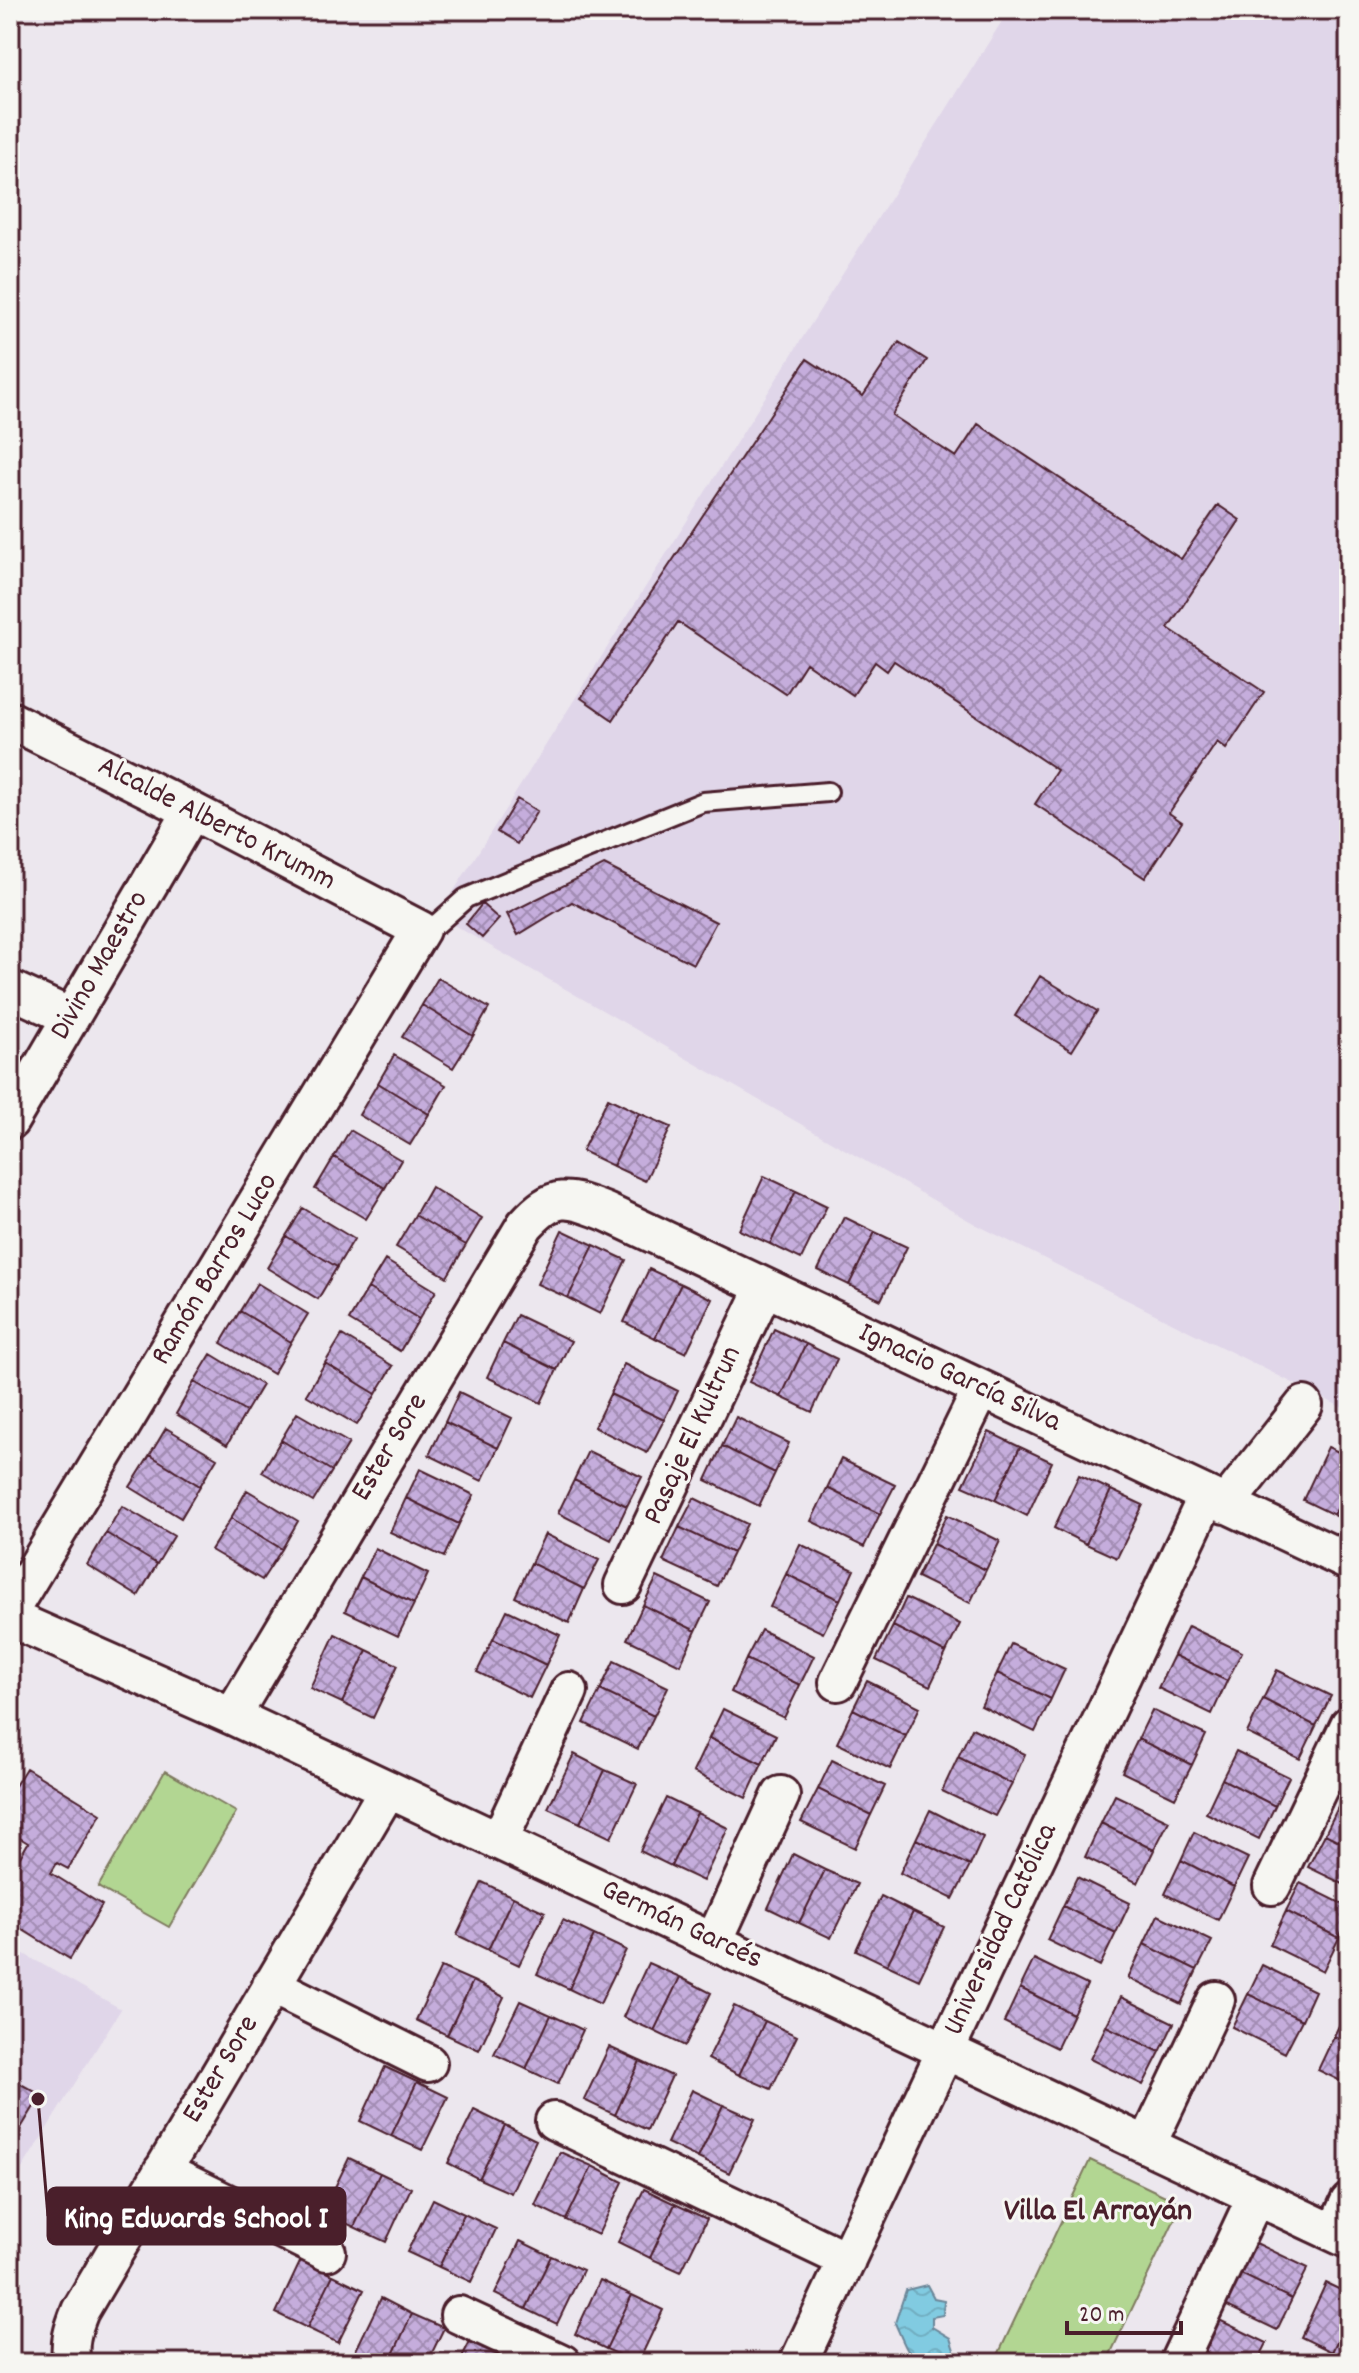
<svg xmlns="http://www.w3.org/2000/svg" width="1359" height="2373" viewBox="0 0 1359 2373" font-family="Dekko,sans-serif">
<defs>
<pattern id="water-waves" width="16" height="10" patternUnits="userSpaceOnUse" patternTransform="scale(2)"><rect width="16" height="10" fill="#81cbe1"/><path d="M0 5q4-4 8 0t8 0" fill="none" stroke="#71aec1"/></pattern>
<pattern id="building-cross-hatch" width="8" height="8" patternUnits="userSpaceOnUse" patternTransform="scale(2)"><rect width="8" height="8" fill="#c5addc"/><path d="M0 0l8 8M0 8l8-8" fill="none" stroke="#a28cb3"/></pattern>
</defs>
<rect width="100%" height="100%" fill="#ece7ee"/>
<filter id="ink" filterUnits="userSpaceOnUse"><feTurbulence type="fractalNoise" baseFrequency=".0125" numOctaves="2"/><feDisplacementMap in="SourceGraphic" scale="16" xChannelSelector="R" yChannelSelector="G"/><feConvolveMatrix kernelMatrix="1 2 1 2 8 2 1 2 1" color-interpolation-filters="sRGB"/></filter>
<g filter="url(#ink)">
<path fill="#e0d6e9" d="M1009 10H1349V1411L975 1224 438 916Z
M10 1946 121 2009 10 2188Z"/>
<path fill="#b2d692" stroke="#7e7a5e" stroke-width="2" d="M165 1771 236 1812 169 1927 98 1887Z
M1090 2160 1182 2204 1106 2363H1010L997 2357Z"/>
<path fill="url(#water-waves)" stroke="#6b8698" stroke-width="2" d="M927 2285 934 2298 944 2300 943 2315 932 2317V2327L950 2338 954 2350 950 2363C909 2363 911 2360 895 2323L906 2290Z"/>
<path fill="url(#building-cross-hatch)" stroke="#4a1f2b" stroke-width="2" d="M899 342 927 360 892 415 956 457 978 424 1181 559 1218 505 1240 520 1168 628 1264 692 1226 749 1217 742 1169 813 1182 822 1145 878 1035 804 1057 770 894 661 887 671 875 662 853 695 806 663 786 694 678 622 613 720 581 698 807 359 863 396Z
M517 799 537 811 517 844 497 832Z
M604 865 716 922 693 964 572 902 518 935 507 914Z
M482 904 499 919 482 938 466 924Z
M1040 976 1097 1011 1072 1051 1015 1016Z
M438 978 489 1008 473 1036 422 1005Z
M422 1005 473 1036 453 1068 402 1037Z
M394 1055 446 1085 429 1114 378 1083Z
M378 1083 429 1114 410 1145 359 1115Z
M608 1098 639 1113 613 1166 582 1151Z
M639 1113 671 1127 645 1181 613 1166Z
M350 1130 401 1160 385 1188 334 1157Z
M334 1157 385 1188 366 1219 315 1189Z
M764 1176 796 1191 770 1244 739 1230Z
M431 1187 482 1218 466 1245 415 1215Z
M796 1191 827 1206 801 1259 770 1244Z
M303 1208 354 1239 337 1267 286 1236Z
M415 1215 466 1245 447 1277 396 1247Z
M844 1217 875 1232 849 1285 818 1270Z
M562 1230 594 1245 568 1298 537 1284Z
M875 1232 907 1247 881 1300 849 1285Z
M286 1236 337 1267 318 1299 267 1268Z
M594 1245 626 1260 600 1314 568 1298Z
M385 1260 436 1291 419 1319 368 1288Z
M649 1269 681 1284 655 1338 624 1322Z
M257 1283 308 1314 291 1342 240 1311Z
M681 1284 712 1299 686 1353 655 1338Z
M368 1288 419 1319 400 1351 349 1320Z
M240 1311 291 1342 273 1374 221 1343Z
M517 1315 571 1341 557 1370 503 1343Z
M774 1329 806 1344 781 1397 749 1382Z
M342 1335 393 1366 376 1394 325 1363Z
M503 1343 557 1370 541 1403 487 1377Z
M806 1344 837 1359 812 1412 781 1397Z
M211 1354 262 1385 246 1412 194 1382Z
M325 1363 376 1394 357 1425 306 1395Z
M624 1364 678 1391 664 1420 610 1394Z
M624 1364 678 1391 664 1420 610 1394Z
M194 1382 246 1412 227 1445 176 1414Z
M459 1392 512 1418 498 1448 445 1422Z
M610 1394 664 1420 647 1453 594 1427Z
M610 1394 664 1420 647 1453 594 1427Z
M297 1413 349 1443 332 1471 281 1440Z
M736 1417 789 1443 775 1473 722 1446Z
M445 1422 498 1448 482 1481 429 1455Z
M166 1428 217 1458 200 1486 150 1455Z
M989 1432 1020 1447 995 1500 963 1486Z
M281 1440 332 1471 313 1502 262 1472Z
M722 1446 775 1473 759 1506 706 1480Z
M1020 1447 1052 1462 1027 1516 995 1500Z
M1328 1447 1349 1457V1485L1334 1515 1303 1500Z
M588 1451 642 1477 627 1506 574 1480Z
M150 1455 200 1486 181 1518 130 1487Z
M841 1459 895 1485 880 1514 827 1488Z
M420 1469 474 1495 459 1524 406 1498Z
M1079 1475 1111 1490 1086 1544 1054 1528Z
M574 1480 627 1506 611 1540 558 1513Z
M1349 1485V1522L1334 1515Z
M827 1488 880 1514 864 1547 811 1521Z
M247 1490 298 1521 282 1549 231 1518Z
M1111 1490 1143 1505 1117 1558 1086 1544Z
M406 1498 459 1524 444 1557 390 1532Z
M694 1498 747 1524 733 1553 679 1527Z
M122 1506 174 1536 157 1564 106 1533Z
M947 1515 1000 1541 986 1570 933 1544Z
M231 1518 282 1549 262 1580 211 1550Z
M679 1527 733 1553 717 1586 663 1561Z
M106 1533 157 1564 138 1596 87 1565Z
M545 1534 599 1560 584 1589 531 1563Z
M800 1544 854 1570 840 1600 786 1574Z
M933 1544 986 1570 970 1603 917 1577Z
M375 1548 428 1574 414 1604 361 1577Z
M531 1563 584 1589 569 1623 515 1597Z
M786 1574 840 1600 823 1633 770 1607Z
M361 1577 414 1604 398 1636 345 1611Z
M657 1577 710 1602 696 1631 643 1605Z
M906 1598 960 1624 946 1653 893 1626Z
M643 1605 696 1631 680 1665 627 1639Z
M507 1610 560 1635 546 1665 493 1639Z
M893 1626 946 1653 930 1686 876 1660Z
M1188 1626 1242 1652 1227 1681 1174 1655Z
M761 1630 814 1656 800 1685 746 1659Z
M335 1634 367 1650 342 1703 310 1688Z
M493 1639 546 1665 530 1698 477 1672Z
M1011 1644 1065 1669 1051 1699 997 1673Z
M367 1650 398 1665 373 1718 342 1703Z
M1174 1655 1227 1681 1212 1714 1158 1688Z
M746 1659 800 1685 784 1718 731 1692Z
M614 1661 668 1687 654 1716 600 1690Z
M1277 1670 1331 1696 1316 1726 1263 1699Z
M997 1673 1051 1699 1035 1732 981 1706Z
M867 1681 920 1707 906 1736 853 1709Z
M600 1690 654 1716 638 1749 584 1723Z
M1263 1699 1316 1726 1300 1759 1247 1733Z
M723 1709 776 1735 762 1764 709 1738Z
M853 1709 906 1736 890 1769 837 1743Z
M1152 1710 1206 1735 1192 1765 1138 1739Z
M972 1728 1025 1754 1012 1784 958 1757Z
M709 1738 762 1764 746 1798 693 1772Z
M1138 1739 1192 1765 1175 1798 1122 1772Z
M1236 1751 1289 1777 1275 1806 1222 1779Z
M574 1754 605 1770 580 1823 548 1808Z
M958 1757 1012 1784 995 1816 942 1791Z
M832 1760 885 1786 871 1815 818 1789Z
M26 1768 101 1814 68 1869 57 1863 51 1873 102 1905 70 1959 10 1922V1851L20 1857 28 1843 10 1832V1794Z
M605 1770 637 1784 611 1838 580 1823Z
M1222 1779 1275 1806 1259 1839 1206 1813Z
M818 1789 871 1815 855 1848 801 1822Z
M1115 1795 1169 1821 1154 1850 1101 1823Z
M666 1798 697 1813 671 1866 640 1851Z
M1339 1805 1349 1810V1846L1325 1834Z
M930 1810 983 1837 970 1866 916 1839Z
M697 1813 728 1828 703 1881 671 1866Z
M1101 1823 1154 1850 1138 1883 1085 1857Z
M1194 1832 1248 1858 1234 1887 1181 1860Z
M1325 1834 1349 1846V1887L1308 1867Z
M916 1839 970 1866 953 1899 900 1873Z
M793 1854 825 1870 799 1923 768 1908Z
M1181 1860 1234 1887 1218 1920 1165 1894Z
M825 1870 857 1884 831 1938 799 1923Z
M1077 1877 1130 1903 1116 1933 1063 1906Z
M482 1882 513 1897 488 1950 457 1935Z
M1300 1883 1349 1907V1918L1339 1938 1286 1911Z
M881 1896 913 1912 887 1965 856 1950Z
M513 1897 545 1912 519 1965 488 1950Z
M1063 1906 1116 1933 1100 1966 1047 1940Z
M1286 1911 1339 1938 1323 1971 1270 1945Z
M913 1912 944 1927 919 1980 887 1965Z
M1158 1915 1212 1941 1197 1970 1144 1944Z
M563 1920 594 1935 569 1989 537 1974Z
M594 1935 626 1950 600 2004 569 1989Z
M1144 1944 1197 1970 1181 2004 1128 1978Z
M1034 1959 1087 1985 1073 2014 1020 1988Z
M648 1963 680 1977 654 2031 623 2017Z
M1262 1965 1315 1991 1302 2020 1248 1994Z
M441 1967 473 1981 447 2035 416 2020Z
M680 1977 711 1993 685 2046 654 2031Z
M473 1981 504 1997 479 2050 447 2035Z
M1020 1988 1073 2014 1057 2048 1004 2022Z
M1248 1994 1302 2020 1285 2053 1232 2027Z
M1121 1997 1174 2023 1160 2052 1106 2026Z
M520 2001 551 2015 526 2069 494 2054Z
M734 2006 765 2021 739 2075 708 2059Z
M1348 2007H1349V2043L1334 2036Z
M551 2015 583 2030 558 2084 526 2069Z
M765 2021 797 2036 771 2089 739 2075Z
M1106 2026 1160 2052 1143 2085 1090 2059Z
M1334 2036 1349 2043V2085L1318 2070Z
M609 2047 640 2061 615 2115 584 2100Z
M640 2061 672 2076 647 2130 615 2115Z
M385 2067 417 2082 391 2136 360 2121Z
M10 2078 41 2095 10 2146Z
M417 2082 448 2097 422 2150 391 2136Z
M692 2090 723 2105 698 2158 667 2143Z
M723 2105 755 2119 729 2173 698 2158Z
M474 2110 505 2125 479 2179 448 2163Z
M505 2125 536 2140 511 2193 479 2179Z
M560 2152 592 2166 566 2220 535 2205Z
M349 2158 380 2173 354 2227 323 2212Z
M592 2166 623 2182 598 2235 566 2220Z
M380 2173 411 2188 386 2242 354 2227Z
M644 2189 675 2204 650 2258 618 2242Z
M433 2199 464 2214 439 2267 407 2252Z
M675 2204 707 2219 681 2272 650 2258Z
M464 2214 496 2229 471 2282 439 2267Z
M520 2241 551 2256 526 2309 495 2294Z
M1254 2242 1308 2268 1292 2299 1239 2273Z
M551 2256 583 2270 557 2324 526 2309Z
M301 2260 333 2275 307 2328 276 2313Z
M1239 2273 1292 2299 1277 2330 1223 2304Z
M333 2275 364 2290 338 2343 307 2328Z
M600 2280 632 2295 606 2349 575 2334Z
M1326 2283 1349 2294V2316L1332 2352 1301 2337Z
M632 2295 663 2310 638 2363 606 2349Z
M381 2298 412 2314 389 2363H379L355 2352Z
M412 2314 444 2328 427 2363H389Z
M1349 2316V2360L1332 2352Z
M1213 2317 1267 2343 1257 2363H1229L1198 2348Z
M470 2341 501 2356 498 2363H459Z
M1198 2348 1229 2363H1191Z
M258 2354 277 2363H254Z"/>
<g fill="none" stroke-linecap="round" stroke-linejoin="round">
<g stroke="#4a1f2b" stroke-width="24">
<path id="service" d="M421 930 438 923 466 898 703 802 828 792"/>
</g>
<g stroke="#4a1f2b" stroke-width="42">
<path id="minor" d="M10 720 192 811 421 930 10 1611
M10 989 71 1017
M10 1121 192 811
M1225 1505 1304 1405
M623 1585 765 1287
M10 1618 232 1716 1349 2240
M838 1682 981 1390
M232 1716 525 1225C555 1192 567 1197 606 1212L1349 1562
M499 1841 569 1691
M1272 1886 1349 1725
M714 1941 781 1795
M271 1985 428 2063
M554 2121 847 2260
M1147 2145 1216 2000
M162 2171 327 2252
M1335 2233 1349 2202
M459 2315 562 2363
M72 2363C68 2344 73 2328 80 2311L388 1789
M798 2363 1207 1496
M1178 2363 1256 2196"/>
</g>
<use href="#service" stroke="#f6f6f2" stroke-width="18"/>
<use href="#minor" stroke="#f6f6f2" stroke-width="36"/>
</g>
</g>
<g text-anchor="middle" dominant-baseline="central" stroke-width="6" stroke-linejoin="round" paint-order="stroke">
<g font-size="30" fill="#4a1f2b" stroke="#f6f6f2">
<text transform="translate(216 825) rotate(27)">Alcalde Alberto Krumm</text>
<text transform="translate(101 966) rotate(-60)">Divino Maestro</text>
<text transform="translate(216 1270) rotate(-59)">Ramón Barros Luco</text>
<text transform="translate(959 1379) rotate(25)">Ignacio García Silva</text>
<text transform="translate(694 1436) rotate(-65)">Pasaje El Kultrun</text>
<text transform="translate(391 1448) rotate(-59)">Ester Sore</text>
<text transform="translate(681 1926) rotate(25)">Germán Garcés</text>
<text transform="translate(1002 1930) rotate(-65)">Universidad Católica</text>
<text transform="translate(222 2070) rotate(-59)">Ester Sore</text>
</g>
<g font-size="32" font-weight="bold" fill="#4a1f2b" stroke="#f6f6f2">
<text x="1098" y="2213">Villa El Arrayán</text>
</g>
</g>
<path fill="none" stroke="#4a1f2b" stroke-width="3" d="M38 2099L48 2216"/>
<circle fill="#4a1f2b" stroke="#f6f6f2" stroke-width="3" cx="38" cy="2099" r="8"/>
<rect fill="#4a1f2b" stroke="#4a1f2b" stroke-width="3" x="48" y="2188" width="297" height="56" rx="8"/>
<g font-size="32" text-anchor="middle" font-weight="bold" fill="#fff">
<text x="196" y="2227">King Edwards School I</text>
</g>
<rect width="1359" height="2373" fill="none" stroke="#f6f6f2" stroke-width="40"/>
<rect x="20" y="20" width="1319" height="2333" fill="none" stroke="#4a1f2b" stroke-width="3" filter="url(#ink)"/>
<path d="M1067 2321v12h114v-12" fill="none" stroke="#4a1f2b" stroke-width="4"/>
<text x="1079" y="2321" font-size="24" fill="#4a1f2b" stroke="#f6f6f2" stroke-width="6" paint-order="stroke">20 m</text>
</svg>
